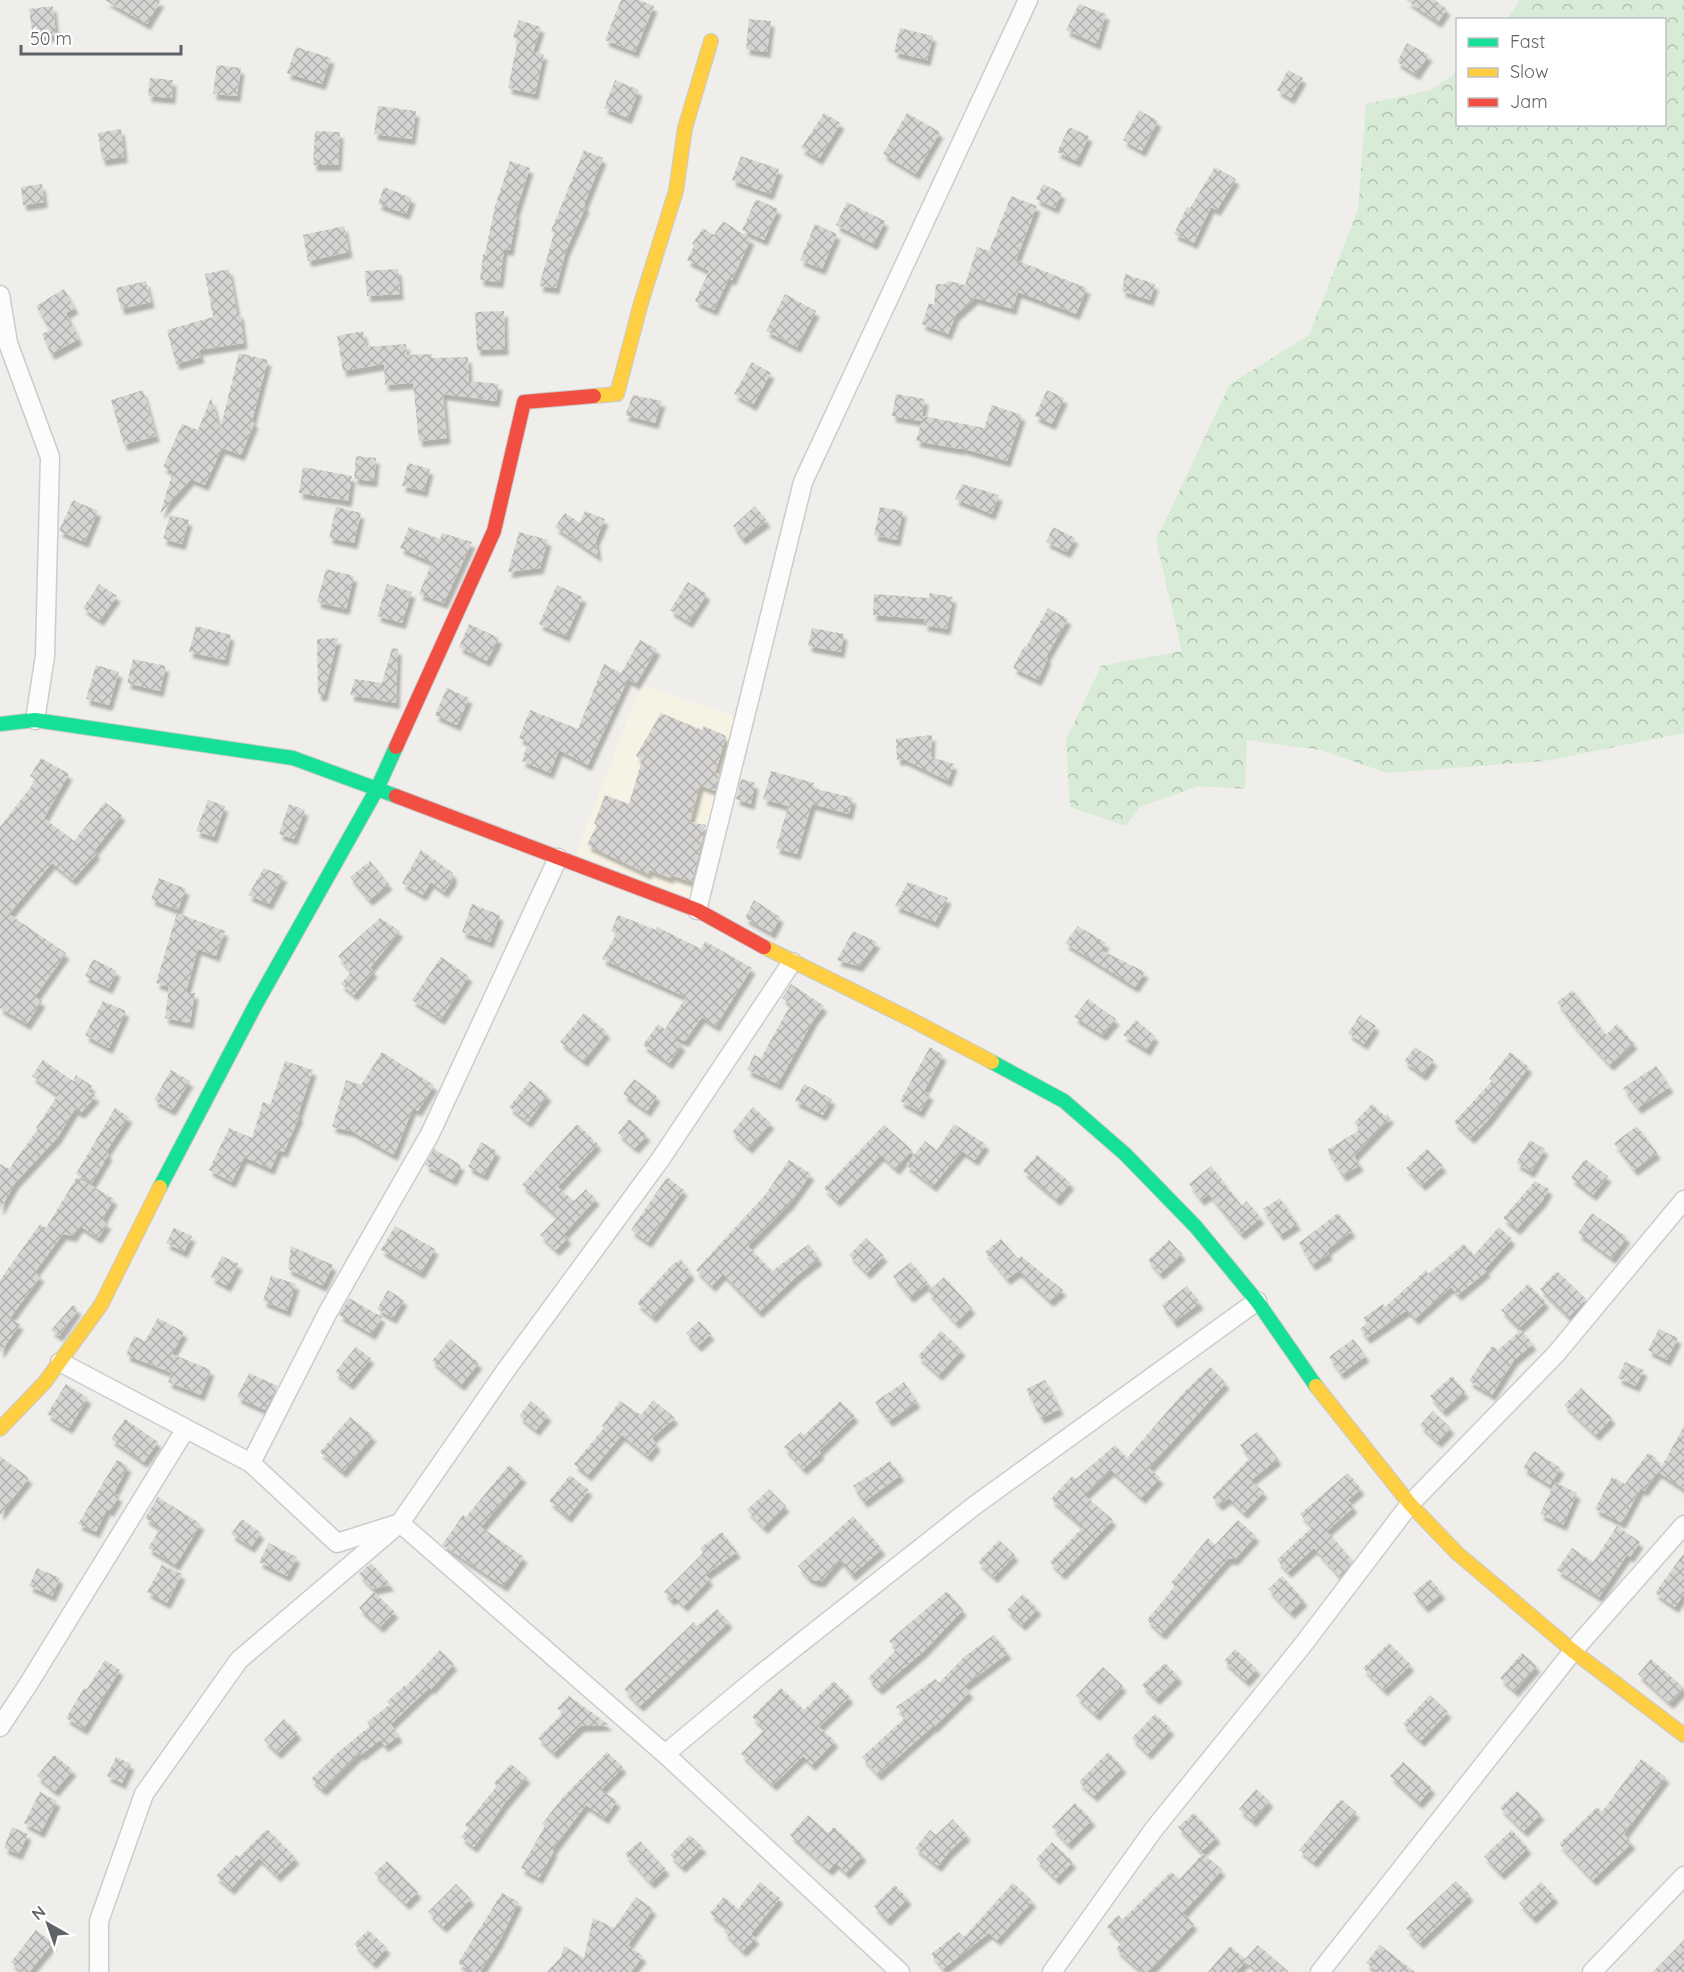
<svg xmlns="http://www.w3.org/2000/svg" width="1684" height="1972" viewBox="0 0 1684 1972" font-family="Quicksand,sans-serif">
<defs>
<pattern id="forest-crowns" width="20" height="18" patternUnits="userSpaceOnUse" patternTransform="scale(1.5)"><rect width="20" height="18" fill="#d8ebd6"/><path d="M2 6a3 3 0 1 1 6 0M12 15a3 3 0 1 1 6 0" fill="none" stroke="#b2c2b1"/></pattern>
<pattern id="building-cross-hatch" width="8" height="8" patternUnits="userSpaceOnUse" patternTransform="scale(1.5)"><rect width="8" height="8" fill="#d6d5d3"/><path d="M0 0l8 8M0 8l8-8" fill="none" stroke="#b1b0af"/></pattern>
<filter id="shadow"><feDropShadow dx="3.5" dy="6" stdDeviation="1.5" flood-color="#0004"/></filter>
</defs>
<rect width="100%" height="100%" fill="#efeeea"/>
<path fill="#f7f3e4" d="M641 685 740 718 693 900 576 854Z"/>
<path fill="url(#forest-crowns)" d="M1520 0H1684V733L1545 761 1387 773 1320 750 1247 740 1245 789 1198 786 1140 807 1126 826 1070 807 1066 740 1101 666 1182 651 1156 540 1230 384 1309 335 1358 210 1366 104 1431 90 1457 72 1458 124H1664V20L1507 19Z"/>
<path fill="url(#building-cross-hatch)" filter="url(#shadow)" d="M105 0H161L147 24Z
M621 0H639L654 6 635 52 605 40Z
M1406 0H1435L1447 9 1438 22Z
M1079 4 1106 14 1097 44 1066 30Z
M53 6 56 35 33 38 29 9Z
M749 19 771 21 767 52 746 49Z
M519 20 541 27 533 52 544 54 535 94 508 88 518 39 513 37Z
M900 28 933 36 927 60 894 52Z
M1407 43 1429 55 1416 74 1397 62Z
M296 47 331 58 322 84 287 73Z
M217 65 241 68 237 96 213 94Z
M1288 70 1303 78 1291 98 1277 90Z
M150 78 173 80 172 98 148 96Z
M615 80 639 90 628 118 604 108Z
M378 106 416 111 412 139 374 134Z
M1139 110 1158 121 1142 151 1123 140Z
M824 113 841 123 819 159 801 148Z
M907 113 940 132 916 174 883 154Z
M1069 127 1089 136 1077 161 1057 152Z
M121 129 124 157 102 160 98 133Z
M315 131 340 132 338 165H313Z
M584 150 603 158 584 205 586 206 566 251 556 288 539 286 554 233 551 231Z
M741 156 779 169 770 194 732 180Z
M510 161 530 168 515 214H517L510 250 504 249 500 282 480 280 483 254H485L495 206Z
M1215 167 1236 179 1217 210 1211 207 1194 243 1174 234 1187 207 1190 208Z
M42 184 44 202 23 205 21 187Z
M1043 184 1062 193 1055 208 1036 199Z
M384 187 412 198 406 214 378 204Z
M1011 196 1037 206 1016 260 1087 288 1076 314 1018 292 1013 309 975 298 956 315 958 310 948 334 922 324 929 303 934 305 936 284H945L949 281 965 285 977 247 989 251Z
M756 199 778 209 764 240 742 230Z
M847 202 885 221 874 244 836 225Z
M723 221 751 239 732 280 729 278 714 310 695 301 709 271 687 260 694 246 692 244 703 228 714 235Z
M815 224 837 234 822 269 800 260Z
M344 226 349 252 308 261 303 235Z
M229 269 237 313H240L244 343 199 350 201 357 176 364 167 330 213 317 205 274Z
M398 269 400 294 367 296 365 271Z
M1125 274 1155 284 1150 300 1122 291Z
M146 281 151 302 121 309 116 288Z
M64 289 75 308 66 313 79 339 51 354 42 334 50 330 36 306Z
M785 294 816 311 797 347 766 331Z
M504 311 505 349 477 350 475 312Z
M363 331 366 347 406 344 407 355 432 354V358L468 357 469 381 499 384 496 401 443 394 447 438 419 441 413 383 385 385 384 364 343 371 337 336Z
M239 353 268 360 252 421 255 422 241 455 222 448 205 485 191 479 160 514 173 471 163 467 182 424 198 430 211 398 220 430Z
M752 362 771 373 753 405 734 394Z
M143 390 156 436 124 445 111 400Z
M1047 390 1064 398 1052 424 1035 416Z
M896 394 925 399 921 421 892 416Z
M633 395 662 401 655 423 625 415Z
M992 405 1022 415 1007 461 961 448 960 449 916 441 923 416 984 428Z
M356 456 376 458 374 481 354 479Z
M408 463 430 469 424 491 402 486Z
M303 467 352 476 348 501 299 493Z
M962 484 999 495 992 514 955 499Z
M73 500 98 511 85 542 59 531Z
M755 506 767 521 742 539 733 526Z
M336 507 361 513 354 543 329 538Z
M880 507 903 511 897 540 874 535Z
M585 511 605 519 596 540 598 556 555 527 565 513 580 523Z
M170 515 189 520 182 544 163 539Z
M409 527 440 539 442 533 472 542 444 603 419 594 432 562 400 548Z
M1053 527 1075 538 1067 552 1046 542Z
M519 532 548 540 540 568 508 572Z
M326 569 354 576 346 609 317 602Z
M688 582 707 594 689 622 670 610Z
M99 584 117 596 100 620 83 608Z
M387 584 412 592 402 623 377 616Z
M557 585 583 597 566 636 539 624Z
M930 593 953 597 947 629 924 625 925 619 873 615 874 594 929 598Z
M1048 608 1068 619 1046 657 1048 658 1038 680 1013 668 1024 646 1026 647Z
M469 624 499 638 487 661 459 647Z
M196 626 231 635 225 660 189 652Z
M812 628 844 634 841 652 808 646Z
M338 638 324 695H318L317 639Z
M640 640 657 649 636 684 628 679 588 765 559 750 550 773 522 761 528 742 519 738 530 710 578 729 604 664 621 673Z
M392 648 398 649 396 703 350 695 355 679 382 683Z
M133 659 166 666 160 691 127 683Z
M96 665 119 672 109 705 86 699Z
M447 688 469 698 457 725 435 715Z
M661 713 702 730 704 726 726 736 715 773 719 774 715 791 700 785 690 822 706 825 692 882 671 875 670 878 649 870 648 874 587 845 597 825 594 824 605 795 629 804 642 760 636 756Z
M932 735 931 757 954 764 948 781 903 759 897 760 896 739Z
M41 758 69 774 44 818 74 841 105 802 122 815 94 851 97 853 73 880 52 863 9 914 66 953 35 997 42 1001 27 1024 0 1008V827L36 780 30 776Z
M771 771 814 783 813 788 853 798 849 814 812 804 797 854 776 848 788 806 763 799Z
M741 779 755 783 751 804 736 799Z
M208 800 225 806 214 837 196 831Z
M289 804 305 810 294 839 279 834Z
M421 850 453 873V880L444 892 431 882 423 895 402 883Z
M370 861 389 884 369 900 350 877Z
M264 868 284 876 269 904 248 895Z
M159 878 186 889 178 910 151 899Z
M908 882 948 898 935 922 895 906Z
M754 900 780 917 772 933 745 918Z
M472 904 500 915 490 942 462 932Z
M177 913 225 931 216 956 198 949 186 992 195 993 190 1023 165 1018 169 987 156 983Z
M618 915 656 930 657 927 701 949 705 941 752 968 716 1026 702 1017 685 1041 671 1036 682 1045 669 1063 643 1045 658 1024 665 1029 686 997 602 959 617 933 611 931Z
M380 918 400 931 370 968 374 971 354 995 341 984 351 972 338 956Z
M1078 926 1106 943 1101 950 1145 972 1135 987 1065 943Z
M853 931 877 942 859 966 837 960Z
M441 957 469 976 441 1019 412 1000Z
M93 959 117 971 109 988 85 976Z
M791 984 824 1006 814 1019 778 1084 747 1070 754 1055 761 1058 791 1004 782 998Z
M1573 990 1606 1035 1617 1024 1634 1043 1610 1065 1577 1029 1557 1002Z
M1088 999 1116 1019 1103 1035 1074 1017Z
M103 1001 126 1011 109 1048 85 1035Z
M584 1013 607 1032 584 1061 560 1042Z
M1360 1015 1376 1026 1364 1044 1348 1033Z
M1136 1020 1155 1036 1147 1050 1123 1035Z
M930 1047 943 1055 924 1091 930 1094 920 1112 900 1101Z
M1415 1047 1434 1060 1423 1075 1404 1061Z
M382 1052 434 1085 418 1111 413 1108 394 1155 351 1131 332 1127 346 1080 361 1085Z
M1510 1052 1529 1067 1489 1119 1471 1138 1454 1122 1492 1081 1489 1079Z
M43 1060 73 1081 76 1075 92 1086 88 1091 96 1096 81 1113 75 1109 58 1137 15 1183 0 1210V1164L9 1169 38 1129 36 1128 58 1095 32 1076Z
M285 1061 313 1070 298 1115H300L284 1152 279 1150 271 1169 244 1157 232 1182 209 1170 229 1128 252 1138 263 1102 270 1105Z
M1656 1066 1670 1087 1638 1108 1623 1088Z
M171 1070 190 1081 172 1110 154 1100Z
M634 1079 657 1096 647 1111 623 1094Z
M530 1081 548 1095 528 1122 509 1107Z
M804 1084 832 1099 823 1115 795 1101Z
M1372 1104 1385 1116 1388 1114 1390 1118 1354 1156 1360 1165 1343 1176 1327 1150 1361 1129 1354 1123Z
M753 1107 771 1123 749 1148 732 1132Z
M115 1108 129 1117 106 1152 109 1154 92 1183 76 1174Z
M629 1119 647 1135 635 1148 618 1133Z
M577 1124 598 1144 558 1187 574 1201 586 1189 596 1199 564 1234 568 1238 556 1250 540 1235 558 1217 522 1185Z
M954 1124 986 1144 975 1160 962 1151 933 1186 906 1165 925 1141 937 1150Z
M884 1125 912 1150 896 1169 881 1155 837 1201 824 1188Z
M1637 1126 1657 1153 1634 1170 1614 1143Z
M1530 1140 1545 1149 1531 1172 1516 1163Z
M481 1142 497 1151 484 1175 468 1167Z
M434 1149 461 1165 453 1180 425 1165Z
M1427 1149 1443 1166 1422 1185 1406 1168Z
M1037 1155 1071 1183 1057 1200 1023 1171Z
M1585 1159 1608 1176 1593 1195 1571 1178Z
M789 1160 811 1174 791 1202 748 1246 772 1271 809 1244 819 1259 797 1276 759 1312 723 1274 712 1286 696 1270 765 1195Z
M1211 1166 1242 1206 1247 1201 1261 1218 1241 1234 1209 1194 1201 1200 1189 1184Z
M77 1177 114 1199 102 1220 108 1223 98 1238 80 1226 73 1236 63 1234 35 1272 41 1276 10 1318 20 1324 0 1353V1280L40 1224 46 1228Z
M667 1177 684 1190 648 1242 631 1230Z
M1535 1181 1549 1189 1543 1200 1517 1229 1503 1218Z
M1280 1198 1297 1224 1280 1235 1263 1209Z
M1338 1213 1352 1231 1327 1250 1329 1254 1312 1265 1299 1243Z
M1592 1213 1627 1237 1612 1258 1578 1233Z
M395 1226 435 1249 421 1273 381 1250Z
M1499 1227 1512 1239 1485 1269 1487 1271 1458 1295 1451 1287 1415 1319 1407 1310 1367 1338 1360 1329 1367 1323 1363 1318 1383 1304 1385 1307 1426 1270 1428 1274 1464 1244 1474 1255Z
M174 1228 192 1236 184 1252 166 1243Z
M866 1238 884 1256 867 1273 849 1255Z
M1001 1239 1018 1259 1021 1256 1063 1290 1050 1301 1018 1271 1007 1279 985 1252Z
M1169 1240 1182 1254 1160 1274 1148 1260Z
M291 1246 333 1265 323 1286 288 1269Z
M222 1256 239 1264 227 1286 211 1277Z
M681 1259 691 1274 653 1317 637 1303 672 1265Z
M911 1262 928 1283 910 1297 893 1276Z
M1557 1271 1586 1299 1569 1317 1540 1289Z
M271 1276 296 1284 287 1311 263 1301Z
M944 1277 972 1308 956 1323 928 1292Z
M1528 1284 1546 1302 1519 1328 1501 1310Z
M1187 1286 1200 1303 1174 1322 1162 1305Z
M388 1290 404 1300 393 1318 377 1309Z
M349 1298 382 1317 372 1334 339 1315Z
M73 1305 78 1309 59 1336 51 1330Z
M158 1318 184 1332 172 1354 211 1370 201 1395 168 1382 172 1373 126 1355 134 1336 145 1341Z
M699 1321 711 1334 698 1346 686 1333Z
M1659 1329 1678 1338 1667 1360 1648 1350Z
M1521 1330 1533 1344 1514 1360 1492 1395 1469 1381 1492 1346 1498 1350Z
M941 1331 962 1350 939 1375 918 1356Z
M450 1339 479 1363 461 1385 432 1361Z
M1353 1339 1366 1356 1341 1374 1329 1357Z
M356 1347 371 1358 350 1384 335 1372Z
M1625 1362 1644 1370 1636 1386 1618 1378Z
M1210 1367 1226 1383 1149 1468 1160 1478 1142 1498 1111 1470 1084 1495 1113 1520 1062 1574 1050 1562 1083 1527 1051 1499 1072 1476 1076 1479 1115 1445 1127 1458 1185 1391Z
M249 1373 278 1386 265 1410 237 1397Z
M1452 1376 1465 1392 1443 1411 1430 1396Z
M1045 1380 1060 1409 1041 1418 1026 1389Z
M904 1382 917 1402 889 1421 875 1402Z
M66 1384 88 1398 69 1428 47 1414Z
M1581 1388 1612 1418 1596 1435 1564 1405Z
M653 1400 675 1418 652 1438 657 1445 648 1456 622 1435 588 1475 574 1464 604 1428 602 1426 620 1401 641 1415Z
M531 1401 548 1415 536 1430 519 1416Z
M840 1401 855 1416 819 1451 821 1453 803 1469 784 1447 801 1432 804 1435Z
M1433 1411 1451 1428 1438 1442 1420 1425Z
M350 1417 373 1436 343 1472 320 1452Z
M125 1419 158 1442 144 1462 111 1439Z
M1684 1426V1489L1658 1472 1644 1491 1641 1488 1622 1523 1595 1509 1612 1477 1625 1484 1648 1453 1657 1458 1655 1461 1662 1466Z
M1257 1432 1278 1459 1251 1480 1264 1492 1244 1513 1229 1498 1219 1505 1212 1497 1250 1458 1240 1445Z
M1534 1451 1561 1468 1550 1485 1523 1468Z
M0 1456 29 1478 0 1515Z
M117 1460 128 1466 114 1493 119 1496 110 1511 107 1509 96 1532 78 1524Z
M890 1461 901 1475 864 1502 853 1486Z
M509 1465 523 1477 481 1527 524 1557 504 1586 442 1545 463 1515 466 1517Z
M1348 1473 1361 1489 1348 1500 1354 1507 1327 1531 1353 1561 1340 1577 1314 1548 1288 1572 1277 1560 1312 1527 1300 1514Z
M570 1475 589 1490 568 1517 549 1501Z
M1555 1482 1577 1493 1563 1525 1540 1514Z
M769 1489 786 1506 764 1528 747 1510Z
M158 1497 201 1524 176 1565 148 1548 161 1528 145 1518Z
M853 1516 882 1549 852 1575 840 1560 822 1581H815L807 1577 798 1566Z
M242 1519 261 1533 251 1547 231 1534Z
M1238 1520 1256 1536 1235 1559H1228L1162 1634 1147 1620 1175 1586 1171 1583 1208 1538 1215 1545Z
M1617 1526 1640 1542 1630 1557 1627 1555 1599 1597 1557 1570 1572 1548 1593 1562Z
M722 1532 737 1552 705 1575 710 1579 684 1606 675 1597 671 1600 664 1592 703 1553 700 1548Z
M999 1540 1015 1555 994 1577 978 1562Z
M269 1543 297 1557 287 1576 259 1562Z
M1684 1553V1594L1675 1607 1655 1593Z
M371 1563 391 1585 373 1589 359 1574Z
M162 1565 182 1574 167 1603 147 1592Z
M37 1568 60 1578 52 1596 29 1586Z
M1282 1576 1304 1600 1291 1613 1268 1589Z
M1430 1579 1442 1593 1425 1607 1413 1593Z
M947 1591 963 1610 923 1652 879 1689 868 1678 897 1649 889 1641Z
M374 1592 395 1612 380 1627 359 1608Z
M1023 1594 1038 1609 1022 1625 1007 1610Z
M717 1609 729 1622 640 1706 624 1689 694 1622 697 1626Z
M994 1635 1008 1653 964 1686 970 1692 934 1727 933 1726 878 1775 862 1757 906 1717 896 1707 935 1679 939 1683 965 1656Z
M1389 1643 1411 1665 1384 1690 1363 1668Z
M1235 1649 1257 1669 1246 1681 1224 1661Z
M440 1650 454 1664 431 1689 430 1687 391 1724 399 1736 385 1746 380 1740 361 1755 360 1753 323 1790 311 1779 336 1754 370 1726 367 1722 388 1706 390 1705 387 1702 405 1685 406 1686Z
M1522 1653 1537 1666 1515 1691 1500 1678Z
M1651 1659 1684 1688 1670 1703 1638 1674Z
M105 1660 120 1670 84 1729 66 1718 84 1688 87 1689Z
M1165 1663 1179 1677 1156 1699 1142 1685Z
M1103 1667 1123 1686 1096 1715 1076 1696Z
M834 1681 850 1697 819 1727 835 1741 812 1765 803 1756 773 1785 741 1754 765 1729 752 1717 781 1688 804 1710Z
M1430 1695 1448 1712 1421 1741 1403 1724Z
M569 1696 609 1725 581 1726 554 1753 538 1738 563 1713 557 1708Z
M1155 1714 1171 1729 1148 1754 1132 1738Z
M284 1719 298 1733 278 1753 264 1740Z
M607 1752 623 1767 601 1790 617 1801 605 1818 586 1805 552 1850 554 1851 539 1878 521 1868 545 1826 542 1824 563 1797Z
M1108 1752 1123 1767 1094 1796 1079 1782Z
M54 1755 73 1770 55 1791 37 1776Z
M116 1757 131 1764 122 1783 107 1776Z
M1641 1759 1666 1777 1624 1834 1632 1843 1593 1880 1559 1844 1597 1807 1602 1812Z
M1403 1762 1432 1788 1419 1803 1390 1776Z
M511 1764 527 1777 505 1803 474 1847 461 1837 468 1828 465 1825 497 1786 494 1783Z
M1256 1789 1270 1801 1253 1821 1239 1809Z
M1517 1791 1541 1814 1524 1831 1500 1808Z
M40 1792 57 1801 41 1832 24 1823Z
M1341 1799 1356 1812 1314 1862 1299 1850Z
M1075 1803 1092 1820 1068 1844 1052 1827Z
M1194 1813 1217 1837 1201 1852 1178 1827Z
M808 1815 828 1833 834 1827 863 1855 846 1873 836 1863 829 1870 790 1835Z
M953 1819 967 1835 949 1852 938 1866 915 1848 930 1830 936 1835Z
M12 1827 28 1834 19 1854 4 1848Z
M267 1829 296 1858 277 1876 259 1858 231 1889 216 1876 236 1855 239 1857Z
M1512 1830 1528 1848 1501 1874 1484 1856Z
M690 1835 703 1847 682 1867 670 1855Z
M640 1841 666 1869 651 1883 625 1854Z
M1052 1842 1073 1862 1056 1879 1036 1859Z
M1203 1853 1222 1870 1183 1913 1194 1924 1148 1972H1142L1116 1949 1122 1942 1107 1927 1118 1915 1123 1919 1171 1872 1180 1879Z
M387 1861 418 1892 406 1904 374 1873Z
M1456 1881 1470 1895 1420 1943 1406 1928Z
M760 1882 780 1898 751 1934 756 1938 743 1951 724 1932 728 1928 710 1913 724 1897 738 1909Z
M1541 1882 1555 1897 1533 1918 1519 1903Z
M1013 1883 1033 1901 997 1940 989 1933 943 1969 931 1954 959 1932 964 1937Z
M456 1884 471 1899 443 1927 428 1912Z
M895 1885 908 1899 887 1920 874 1906Z
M502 1893 519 1902 499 1942 480 1972H472L458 1963Z
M636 1897 653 1909 628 1945 643 1956 631 1972H547L561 1957 564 1946 584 1958 593 1918 614 1928Z
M36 1930 53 1943 29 1972H22L11 1962Z
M368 1930 387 1948 373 1963 354 1944Z
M1684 1940V1972H1653Z
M1258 1945 1289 1972H1258L1246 1961 1236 1972H1208L1230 1946 1245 1959Z
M1380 1945 1415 1972H1378L1366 1963Z"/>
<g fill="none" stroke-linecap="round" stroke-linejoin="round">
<g stroke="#cbcccc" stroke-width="21">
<path id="street" d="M0 295 8 343 50 457 45 656 35 720
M697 910 803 482 1028 0
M60 1362 251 1463 337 1543 400 1523 665 1754 900 1972
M251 1463 328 1312 430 1134 558 858
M0 1727 29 1683 185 1430
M665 1754 760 1675 974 1506 1257 1301
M99 1972V1921L144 1794 239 1660 400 1523 506 1370 660 1160 792 962
M1052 1972 1154 1829 1302 1646 1410 1504 1556 1354 1684 1200
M1320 1972 1573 1651 1684 1525
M1592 1972 1684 1876"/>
</g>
<g stroke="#cacacb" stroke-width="16">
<path id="fast" d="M0 724 35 720 293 758 396 796
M992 1062 1064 1101 1125 1154 1196 1227 1257 1301 1316 1386
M160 1187 256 1004 377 789 396 747"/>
</g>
<g stroke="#cacacb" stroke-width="16">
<path id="slow" d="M594 396 617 394 641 303 676 191 685 128 711 41
M764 947 910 1019 992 1062
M1316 1386 1410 1504 1457 1553 1573 1651 1684 1735
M0 1429 45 1382 101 1305 160 1187"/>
</g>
<g stroke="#cacacb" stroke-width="16">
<path id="jam" d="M396 747 494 531 524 402 594 396
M396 796 697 910 764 947"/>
</g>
<use href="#street" stroke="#fdfcfc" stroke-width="18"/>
<use href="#fast" stroke="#16e098" stroke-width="14"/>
<use href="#slow" stroke="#ffcf43" stroke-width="14"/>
<use href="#jam" stroke="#f24e42" stroke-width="14"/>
</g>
<rect x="1456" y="18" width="210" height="108" fill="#ffffff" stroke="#bfc1c3" stroke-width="1.5"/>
<rect x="1468" y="38" width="30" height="9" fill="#16e098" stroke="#bfc1c3" stroke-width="1.5"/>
<text x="1510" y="48" font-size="18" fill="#5f6368">Fast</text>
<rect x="1468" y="68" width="30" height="9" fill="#ffcf43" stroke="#bfc1c3" stroke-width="1.5"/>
<text x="1510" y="78" font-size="18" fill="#5f6368">Slow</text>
<rect x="1468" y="98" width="30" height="9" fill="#f24e42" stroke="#bfc1c3" stroke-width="1.5"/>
<text x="1510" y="108" font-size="18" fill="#5f6368">Jam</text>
<g transform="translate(48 1924) rotate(320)" stroke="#ffffff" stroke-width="4.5" paint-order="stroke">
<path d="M0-4.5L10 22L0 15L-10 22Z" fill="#5f6368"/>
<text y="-9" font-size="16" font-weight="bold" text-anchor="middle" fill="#5f6368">N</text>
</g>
<path d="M21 45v9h160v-9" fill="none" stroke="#5f6368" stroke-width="3"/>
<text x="30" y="45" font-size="18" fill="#5f6368" stroke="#ffffff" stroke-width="4.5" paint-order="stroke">50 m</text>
</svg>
